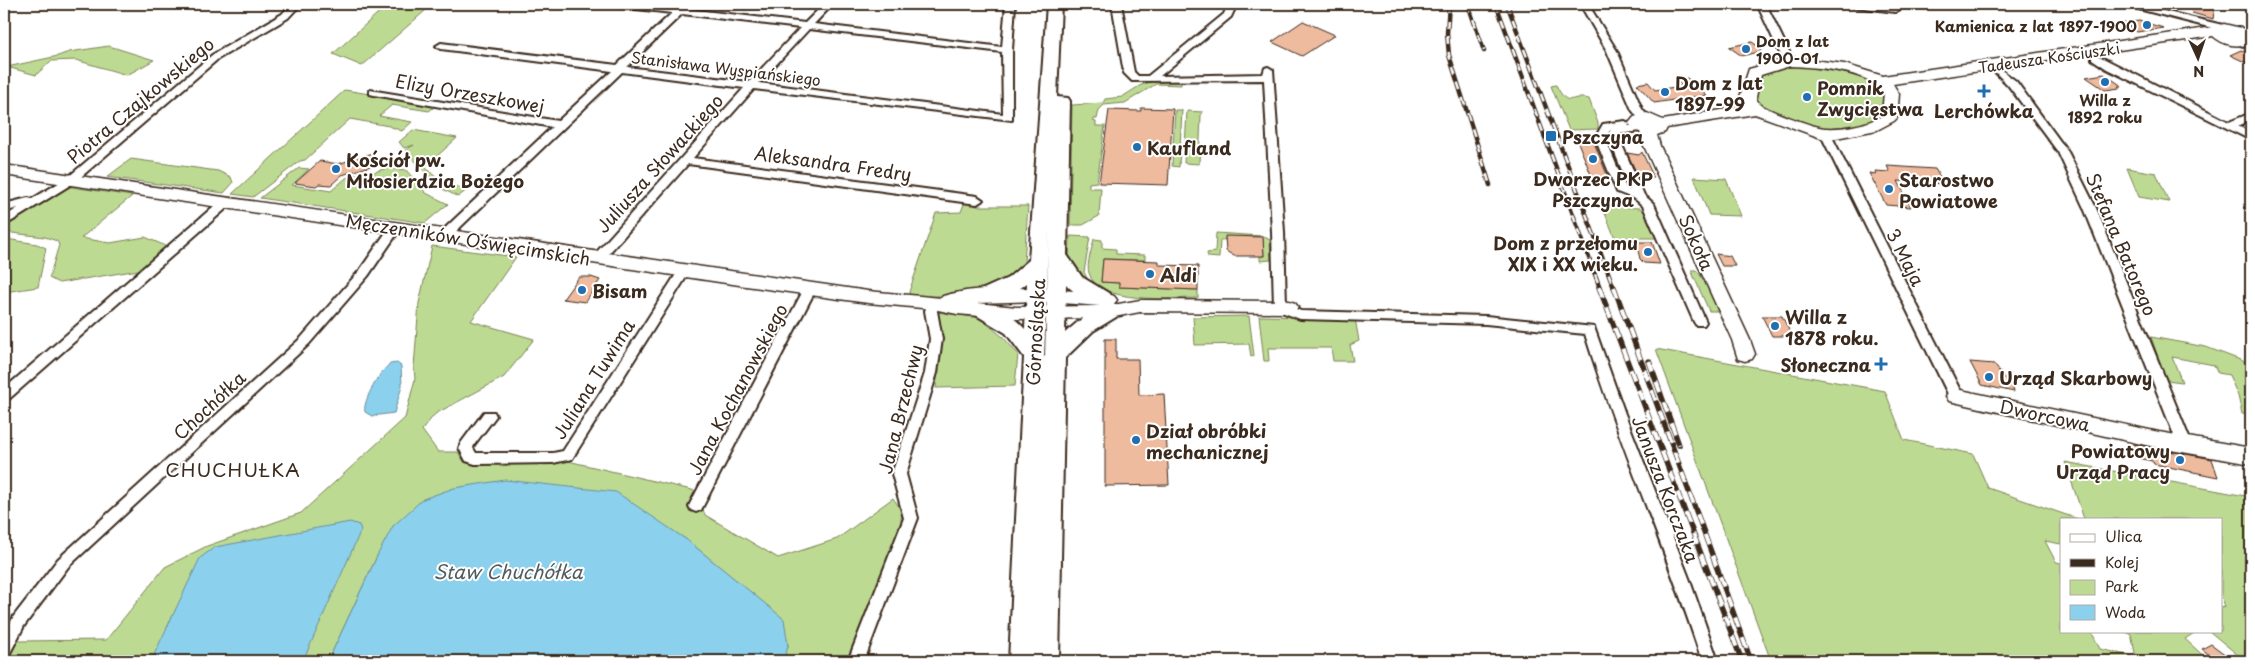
<svg xmlns="http://www.w3.org/2000/svg" width="2255" height="665" viewBox="0 0 2255 665" font-family="'Playpen Sans',sans-serif">
<rect width="100%" height="100%" fill="#fff"/>
<filter id="ink" filterUnits="userSpaceOnUse"><feTurbulence type="fractalNoise" baseFrequency=".02" numOctaves="2"/><feDisplacementMap in="SourceGraphic" scale="10" xChannelSelector="R" yChannelSelector="G"/><feConvolveMatrix kernelMatrix="1 2 1 2 8 2 1 2 1" color-interpolation-filters="sRGB"/></filter>
<g filter="url(#ink)">
<path fill="#bdda92" stroke="#7c8258" d="M388 4 426 10 362 66 333 54Z
M109 46 154 60 127 75 76 60 51 61 36 75 7 67 58 56 69 52Z
M1786 65C1824 66 1852 67 1884 90V116L1871 123 1826 130 1772 113 1755 101 1757 75Z
M1178 80 1181 82V85L1156 84 1125 103 1104 105 1099 110 1097 119H1094L1093 121 1096 122V126H1105L1097 182 1089 183V188H1101L1099 216 1083 225H1070L1072 105 1103 103 1105 99 1122 97 1141 85 1154 81Z
M1556 85C1569 110 1569 94 1589 99L1598 123V129L1569 130 1551 86Z
M345 90 437 105 429 111 392 105 379 116 412 122 402 131 389 126 350 119 305 160 300 161 253 197 232 194Z
M1175 110H1182L1179 167 1172 166Z
M1187 111 1203 112 1201 115 1199 164 1184 163Z
M413 130 457 138 425 167 443 184 468 189 458 197 439 187 405 150 414 145 404 148 399 142Z
M131 159 218 171 231 177 233 183 224 193 107 177Z
M299 168 309 169 292 185 331 191 346 178 361 173 362 176 387 168 406 170 426 193 448 204 425 223 260 198Z
M2127 168 2156 173 2169 202 2139 197Z
M1694 177 1726 179 1741 216 1709 215Z
M65 186 132 196 81 238 110 243 145 237 168 247 145 269 59 283 49 278 59 245 57 241 45 237 4 232V224Z
M965 201 974 203 976 206H1028L1024 263 1021 271 982 292 926 297 910 296 909 292 936 213 961 212Z
M1602 206 1640 208 1645 213 1656 238H1615Z
M1216 233 1263 236 1270 240 1271 260 1260 261V256H1264L1263 237H1225V240H1220L1219 258 1208 257 1207 253 1215 252Z
M1070 236 1090 237 1084 272 1089 282 1083 284 1069 260Z
M6 239 37 244 46 248 38 287 4 292V243Z
M1094 239 1102 240V248L1116 249V254L1145 255V260L1103 259 1101 282 1119 283V287L1198 290V298C1173 298 1097 305 1089 273 1086 264 1092 249 1094 239Z
M432 246 516 257 471 321 534 339 504 377 435 414 422 430 438 452H458L464 462 482 465 568 461 696 491 705 515 778 558 837 539 893 498 902 511 900 526 847 661H783L788 646 783 619 687 540 655 520 378 554 328 661H6L18 641 106 640 165 567 207 546 301 513 405 418 415 379 414 367 419 303Z
M1691 270H1696L1704 280 1718 311H1709Z
M937 312 980 318 1003 337 1018 354 1015 386 936 388 940 353Z
M1249 316 1254 356 1251 357 1249 344 1195 345 1193 317Z
M1259 316 1355 318 1359 341 1350 345 1353 361H1333L1331 348H1268L1269 361H1264Z
M2151 337 2206 347 2251 364V415L2242 414 2238 396 2229 375 2218 373 2214 365 2172 357 2182 382 2166 380Z
M1656 349 1885 391 1904 440 1973 454 1988 488 2078 519H2061V544L2045 541 2056 562 2061 563V631H2091L2100 649 2136 657 2131 634 2122 631H2197L2185 639 2209 661H1771Z
M2065 462 2251 497V623L2247 626 2251 630V661H2245L2209 631H2221V606L2225 607 2221 595V519H2084Z"/>
<path fill="#8bd1ed" stroke="#6b8e9a" d="M397 363 401 366 402 386 394 413 372 416 365 412C362 401 381 370 390 364Z
M505 480 616 492 687 540 784 619 788 646 783 661H328L378 554 393 526 423 499 454 488Z
M350 522 359 525 361 530 303 661H151L200 558 215 547Z"/>
<path fill="#eebb9f" stroke="#3b2a1e" d="M2193 4 2215 5 2213 19 2192 13Z
M1303 21 1335 35 1302 56 1272 42Z
M2139 21 2164 28 2137 32 2124 23Z
M1752 42 1762 49H1759L1761 51 1742 56 1729 47Z
M2241 50 2251 55V65L2230 55Z
M2104 74 2122 86H2118L2120 88 2105 90 2086 77Z
M1687 78 1707 95 1654 103 1637 84 1648 82 1655 90 1682 86 1676 80Z
M1141 108 1173 109 1168 185 1099 183 1109 110 1141 111Z
M1575 135H1591L1608 177H1592Z
M1642 152 1654 178H1639L1627 153 1639 155Z
M373 153 377 164 342 175 331 185 319 184 316 186 295 183 320 161 338 164Z
M1887 166 1935 169 1944 184 1898 181 1911 207 1886 205 1869 173 1876 174 1875 171 1890 172Z
M1225 236 1263 237 1264 256H1234L1226 251Z
M1636 242H1652L1660 264 1644 263 1640 259Z
M1716 254 1730 256 1735 266H1722Z
M1103 259 1159 261V265L1198 266V290L1119 287V283L1101 282Z
M579 277H591L600 280 585 302 563 299Z
M1762 316H1782L1792 336H1772Z
M1105 339H1116V359H1138L1139 395 1164 394 1169 485 1105 486Z
M1970 362 1994 364 2004 378 2010 379 2014 392 1982 385Z
M2133 444 2212 459 2218 477 2154 464 2152 461 2137 458Z
M2211 644 2234 661H2217L2202 649Z"/>
<g fill="none" stroke-linecap="round" stroke-linejoin="round">
<g stroke="#3b2a1e" stroke-width="4">
<path id="street" d="M291 4H301L288 18 218 59 75 182 4 226V217L18 208 4 212V204L28 198 32 199 67 178 212 55 282 14Z
M613 4H639L677 8 684 4 689 7 687 9 805 23 824 4H833L814 24 1002 47 1006 4H1015L1012 50V120L754 89 693 158 977 196 983 200 977 204 688 164 602 261H594L592 258 594 255 744 88 622 72 449 238H441L439 235 441 232 552 127 374 95 370 94V90L558 121 612 71 441 49 436 46 441 43 617 65 672 13 618 7ZM682 14 800 28 749 82 627 67ZM809 29 1002 52 1003 114 759 83Z
M1112 4H1121L1134 72 1138 76H1148L1224 14 1228 4H1237L1231 17 1160 76 1263 74 1265 68 1268 67 1273 70 1284 232 1286 305 1301 311 1486 316 1594 327 1625 414 1689 578 1718 661H1702C1667 551 1619 445 1585 334L1486 324 1300 319 1276 310 1274 307 1272 232 1264 80 1132 81 1124 73Z
M1580 4H1588L1617 51 1642 109 1649 118 1648 120H1640L1632 110 1607 51Z
M1757 4H1766L1794 62 1792 64H1786L1784 62Z
M1851 4 1889 5V4H1897L1900 9 1895 12 1856 7Z
M2119 4H2134L2227 26 2229 28 2224 31Z
M2236 38 2251 42V48L2233 43V39Z
M2095 54 2229 122 2251 113V120L2238 126 2251 133V140L2107 69 2092 59V55Z
M2000 69 2016 81 2068 152 2096 208 2192 445 2190 449H2180L2178 445 2084 208 2058 152 2008 85 1995 72Z
M1625 121 1630 124 1628 126 1641 125 1646 128 1641 131 1619 134 1618 136 1644 195 1654 204 1706 322 1704 325H1696L1694 322 1643 206 1635 199 1617 192 1595 138 1603 124ZM1611 129 1608 136 1630 190 1626 188 1605 138Z
M1825 130 1830 133 1963 396 1961 399H1951L1949 396 1820 133Z
M225 199 231 203 229 206 9 399 4 401V389L221 200Z
M395 224 401 228 368 276 309 344 68 567 24 626 10 653 4 655V634L14 616 58 559 301 338 360 270 391 225Z
M684 267 690 271 572 459 553 463 475 464 466 461 459 448 461 443 484 412H494L496 416 474 445 473 448 476 453H553L563 451 680 268Z
M810 285 816 289 701 510 696 512 691 510 689 506 691 502 804 289Z
M933 299 939 303 937 311 942 339 937 373 906 474 918 518 864 661H848L904 518 892 474 925 373 930 339 925 311 929 300Z"/>
</g>
<g stroke="#3b2a1e" stroke-width="3">
<path id="secondary" d="M2224 24 2245 29 2251 36V42C2238 48 2224 46 2213 36L1893 84 1899 94 1897 118 1894 121 1877 130 1836 138H1821L1755 114 1667 128 1665 132 1657 135 1660 146 1750 340 1755 354 1752 359 1745 361 1738 359 1732 340 1644 146 1640 132 1633 129 1629 123 1634 117 1647 113 1663 120 1745 106 1740 97 1749 69 1789 58H1799L1844 64 1883 76 2214 27ZM1790 66C1816 67 1866 70 1884 92L1882 116C1866 125 1843 129 1825 128 1816 128 1766 110 1760 104 1758 102 1756 99 1756 97L1761 75Z
M4 165 868 291 941 298 943 296C991 282 1058 290 1108 294L1114 296 1117 300 1113 305 1140 300 1289 301 1295 303 1298 307 1295 311 1289 313 1140 312 1109 318 1016 319 957 314 933 309 868 303 746 286 4 175ZM1037 301 1100 306 1016 307 977 303Z
M1956 389 2159 432 2251 448V464L2159 448 1949 401 1946 396 1949 391Z"/>
</g>
<g stroke="#3b2a1e" stroke-width="4">
<path id="primary" d="M1047 4H1061L1057 97 1068 98 1070 101 1067 255 1082 277 1110 294 1113 299 1110 304C1097 307 1074 294 1066 284L1065 333C1078 322 1098 302 1116 307L1119 312 1116 317 1093 331 1065 358 1059 661H1009L1024 357 1006 333 976 315 973 310 976 305C993 300 1014 317 1025 329L1027 283C1015 293 995 305 979 301L976 296 979 291 1008 278 1029 260ZM1050 211 1048 253V254ZM1048 254V255L1045 356 1044 357ZM1044 357V358L1041 465Z"/>
</g>
<use href="#street" fill="#fff" fill-rule="evenodd"/>
<use href="#secondary" fill="#fff" fill-rule="evenodd"/>
<use href="#primary" fill="#fff" fill-rule="evenodd"/>
<g stroke="#3b2a1e" stroke-width="4.5">
<path id="rail-far1" d="M1449 4 1447 33 1449 55 1490 185
M1468 4 1484 51
M1496 4 1600 288
M1507 4 1614 288"/>
</g>
<g stroke="#3b2a1e" stroke-width="5.5">
<path id="rail" d="M1599 287 1742 661
M1614 287 1751 661
M1649 361 1679 445"/>
</g>
<use href="#rail-far1" stroke="#fff" stroke-width="2.5" stroke-dasharray="8" stroke-linecap="butt"/>
<use href="#rail" stroke="#fff" stroke-width="4" stroke-dasharray="11" stroke-linecap="butt"/>
</g>
</g>
<g fill="#1f6fb2" stroke="#fff" stroke-width="2">
<circle cx="2147" cy="25" r="5"/>
<circle cx="1746" cy="49" r="5"/>
<circle cx="2105" cy="82" r="5"/>
<path d="M1981.5 83.5h5v5h5v5h-5v5h-5v-5h-5v-5h5z"/>
<circle cx="1665" cy="92" r="5"/>
<circle cx="1807" cy="97" r="5"/>
<rect x="1545" y="130" width="12" height="12" rx="2.5"/>
<circle cx="1137" cy="147" r="5"/>
<circle cx="1593" cy="159" r="5"/>
<circle cx="336" cy="169" r="5"/>
<circle cx="1889" cy="189" r="5"/>
<circle cx="1648" cy="252" r="5"/>
<circle cx="1150" cy="274" r="5"/>
<circle cx="582" cy="290" r="5"/>
<circle cx="1775" cy="326" r="5"/>
<path d="M1878.5 356.5h5v5h5v5h-5v5h-5v-5h-5v-5h5z"/>
<circle cx="1989" cy="377" r="5"/>
<circle cx="1136" cy="440" r="5"/>
<circle cx="2180" cy="460" r="5"/>
</g>
<g text-anchor="middle" dominant-baseline="central" stroke-width="4" stroke-linejoin="round" paint-order="stroke">
<g font-size="15" font-weight="bold" fill="#3b2a1e" stroke="#fff" text-anchor="end">
<text x="2137" y="25">Kamienica z lat 1897-1900</text>
<text x="1756" y="40" text-anchor="start">Dom z lat<tspan x="1756" dy="17">1900-01</tspan></text>
<text x="2105" y="99" text-anchor="middle">Willa z<tspan x="2105" dy="17">1892 roku</tspan></text>
</g>
<g font-size="15" fill="#3b2a1e" stroke="#fff">
<text transform="translate(2049 57) rotate(-8)">Tadeusza Kościuszki</text>
<text transform="translate(726 68) rotate(7)">Stanisława Wyspiańskiego</text>
</g>
<g font-size="18" font-weight="bold" fill="#3b2a1e" stroke="#fff" text-anchor="start">
<text x="1675" y="82">Dom z lat<tspan x="1675" dy="21">1897-99</tspan></text>
<text x="1817" y="87">Pomnik<tspan x="1817" dy="21">Zwycięstwa</tspan></text>
<text x="1984" y="110" text-anchor="middle">Lerchówka</text>
<text x="1562" y="136">Pszczyna</text>
<text x="1147" y="147">Kaufland</text>
<text x="346" y="159">Kościół pw.<tspan x="346" dy="21">Miłosierdzia Bożego</tspan></text>
<text x="1593" y="178" text-anchor="middle">Dworzec PKP<tspan x="1593" dy="21">Pszczyna</tspan></text>
<text x="1899" y="179">Starostwo<tspan x="1899" dy="21">Powiatowe</tspan></text>
<text x="1638" y="242" text-anchor="end">Dom z przełomu<tspan x="1638" dy="21">XIX i XX wieku.</tspan></text>
<text x="1160" y="274">Aldi</text>
<text x="592" y="290">Bisam</text>
<text x="1785" y="316">Willa z<tspan x="1785" dy="21">1878 roku.</tspan></text>
<text x="1871" y="364" text-anchor="end">Słoneczna</text>
<text x="1999" y="377">Urząd Skarbowy</text>
<text x="1146" y="430">Dział obróbki<tspan x="1146" dy="21">mechanicznej</tspan></text>
<text x="2170" y="450" text-anchor="end">Powiatowy<tspan x="2170" dy="21">Urząd Pracy</tspan></text>
</g>
<g font-size="18" fill="#3b2a1e" stroke="#fff">
<text transform="translate(470 93) rotate(10)">Elizy Orzeszkowej</text>
<text transform="translate(140 100) rotate(-40)">Piotra Czajkowskiego</text>
<text transform="translate(659 163) rotate(-48)">Juliusza Słowackiego</text>
<text transform="translate(833 163) rotate(8)">Aleksandra Fredry</text>
<text transform="translate(468 239) rotate(9)">Męczenników Oświęcimskich</text>
<text transform="translate(1697 242) rotate(66)">Sokoła</text>
<text transform="translate(2122 244) rotate(67)">Stefana Batorego</text>
<text transform="translate(1906 257) rotate(63)">3 Maja</text>
<text transform="translate(1035 332) rotate(-87)">Górnośląska</text>
<text transform="translate(593 379) rotate(-58)">Juliana Tuwima</text>
<text transform="translate(737 389) rotate(-62)">Jana Kochanowskiego</text>
<text transform="translate(209 405) rotate(-43)">Chochółka</text>
<text transform="translate(900 409) rotate(-76)">Jana Brzechwy</text>
<text transform="translate(2045 415) rotate(12)">Dworcowa</text>
<text transform="translate(1666 489) rotate(69)">Janusza Korczaka</text>
</g>
<g font-size="19" letter-spacing="1" fill="#3b2a1e" stroke="#fff">
<text x="233" y="469">CHUCHUŁKA</text>
</g>
<g font-size="19" font-style="italic" fill="#535c5c" stroke="#fff">
<text x="508" y="571">Staw Chuchółka</text>
</g>
</g>
<rect width="2255" height="665" fill="none" stroke="#fff" stroke-width="20"/>
<rect x="10" y="10" width="2235" height="645" fill="none" stroke="#3b2a1e" stroke-width="2" filter="url(#ink)"/>
<rect x="2060" y="518" width="162" height="115" fill="#ffffff" stroke="#b1aaa5"/>
<rect x="2070" y="534" width="25" height="8" fill="#ffffff" stroke="#b1aaa5"/>
<text x="2105" y="542" font-size="15" fill="#3b2a1e">Ulica</text>
<rect x="2070" y="559" width="25" height="8" fill="#3b2a1e" stroke="#b1aaa5"/>
<text x="2105" y="568" font-size="15" fill="#3b2a1e">Kolej</text>
<rect x="2070" y="580" width="25" height="15" fill="#bdda92" stroke="#b1aaa5"/>
<text x="2105" y="592" font-size="15" fill="#3b2a1e">Park</text>
<rect x="2070" y="605" width="25" height="15" fill="#8bd1ed" stroke="#b1aaa5"/>
<text x="2105" y="618" font-size="15" fill="#3b2a1e">Woda</text>
<g transform="translate(2198 58) rotate(177)" stroke="#ffffff" stroke-width="4" paint-order="stroke">
<path d="M0-4L9 19L0 12L-9 19Z" fill="#3b2a1e"/>
<text y="-8" font-size="14" font-weight="bold" text-anchor="middle" fill="#3b2a1e">N</text>
</g>
</svg>
